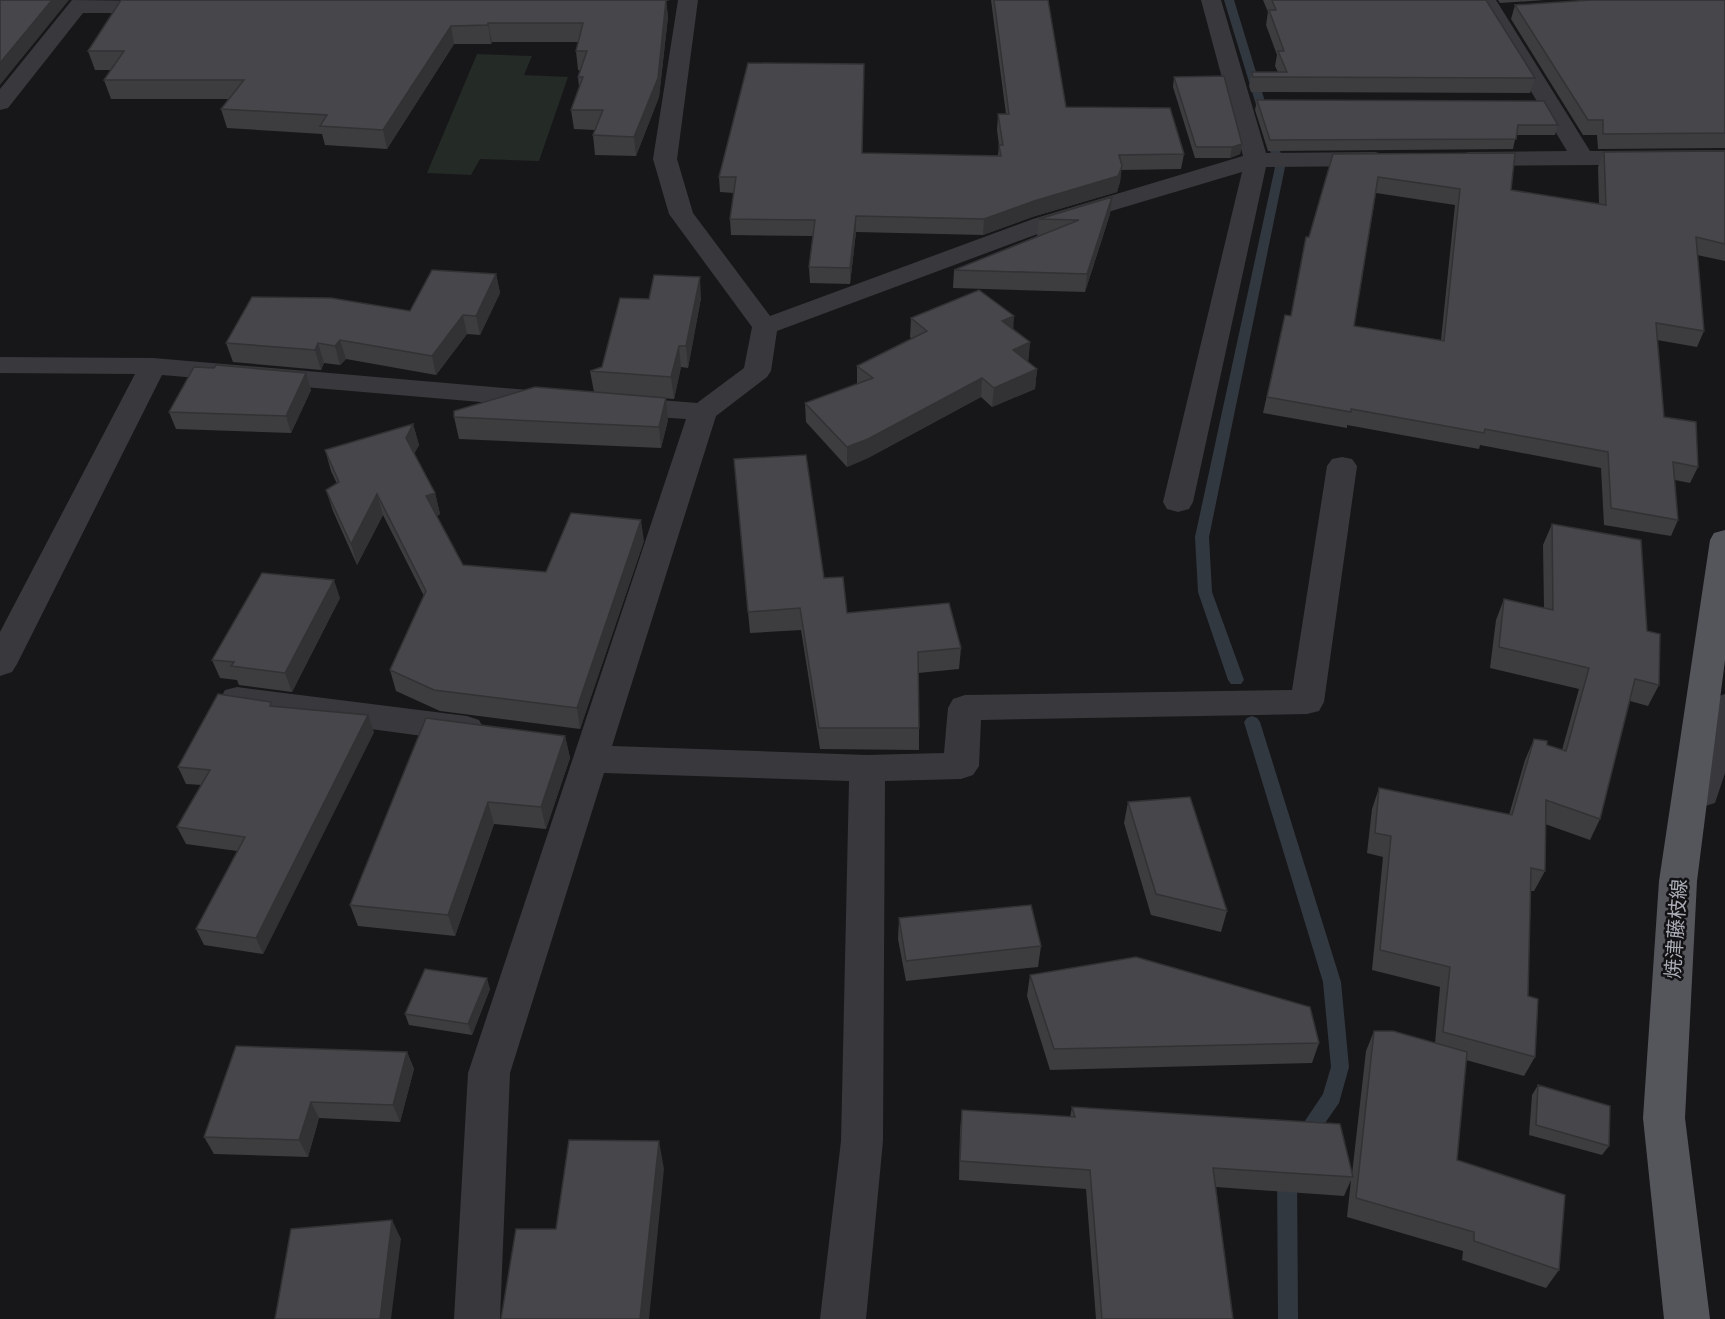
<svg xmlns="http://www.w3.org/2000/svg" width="1725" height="1319" viewBox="0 0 1725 1319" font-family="'Space Grotesk','Noto Sans JP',sans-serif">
<rect width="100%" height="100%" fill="#171719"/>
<path fill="#242a25" d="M477 54 532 56 524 75 568 77 539 161 480 159 471 175 427 173Z"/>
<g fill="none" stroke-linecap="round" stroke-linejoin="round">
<path fill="#323840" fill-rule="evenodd" d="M1224 0H1234L1285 167 1209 537 1212 592 1244 680 1241 684H1231L1228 680 1198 592 1195 537 1275 167Z
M1252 716 1257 718 1260 722 1341 982 1349 1067 1339 1103 1309 1146 1302 1149 1295 1146 1292 1140 1323 1094 1331 1067 1323 982 1244 722 1247 718Z
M1287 1163 1294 1166 1297 1172 1298 1319H1278L1277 1172 1280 1166Z"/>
<path fill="#39393d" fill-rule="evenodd" d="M72 0 160 1 167 3 170 7 167 11 160 13H83L8 108 0 110V89Z
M678 0H698L677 159 693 213 770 316 1033 219 1243 156 1201 0H1221L1266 153 1375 152 1383 154 1387 159 1383 164 1375 166 1266 167 1193 502 1189 509 1178 512 1167 509 1163 502 1242 172 1051 229 777 331 771 371 767 377 716 416 612 746 867 755 944 753 948 708 953 699 965 695 1292 690 1327 466 1332 459 1342 457 1352 459 1357 466 1324 702 1319 711 1307 714 981 720 979 766 973 775 961 779 885 781 883 1141 866 1319H820L841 1141 849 781 604 773 510 1073 500 1319H454L468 1073 686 419 624 415 614 412 610 406 614 400 624 397 697 403 744 368 752 327 669 214 653 159Z
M1476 0H1496L1590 151 1725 150V164L1469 166 1461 164 1457 159 1461 154 1469 152 1567 151Z
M0 357 153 358 552 392 562 394 566 400 562 406 552 408 162 375 17 664 12 672 0 676V632L135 374 0 373Z
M237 687 467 716 479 720 484 729 479 738 467 742 237 711 225 708 220 699 225 690Z
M1725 694V773L1715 803 1702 807 1689 803 1684 793 1708 707 1713 698Z"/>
<path fill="#55565c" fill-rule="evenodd" d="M1725 530V660L1697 881 1685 1118 1710 1319H1664L1643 1118 1659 881 1710 540 1714 533Z"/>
</g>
<path fill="#3d3d40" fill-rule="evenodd" d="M121 0H670L666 1 668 17 659 97 636 156 595 155 593 135 595 130 574 129 571 110 579 87 578 77 580 70H578L576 51 578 42H492L491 44H454L387 149 325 145 322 134 227 128 221 109 228 99H111L104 80 111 70H95L88 51Z
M991 0H1048L1066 107 1184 154 1181 169 1121 170 1120 182 1117 192 1032 217 983 235 856 232 850 284 810 283 809 267 813 236 731 235 730 219 734 193 720 192 719 177 998 155 999 145 997 130 998 114H1006Z
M1263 0H1486L1535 78 1530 93 1251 92 1249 86 1252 72H1278L1275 66 1277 55 1266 25 1268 12Z
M1498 0H1545L1500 3Z
M1725 0V148L1598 149 1597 135H1583L1511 19 1515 5Z
M1174 77 1242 144 1240 154 1230 158H1195L1173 87Z
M1257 100 1558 125 1555 135H1516L1513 149 1268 151 1255 110Z
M1725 151V261L1697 255 1704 331 1697 347 1657 340 1664 417 1698 467 1690 483 1675 480 1678 520 1671 536 1604 525 1601 468 1480 445 1479 449 1347 425V428L1263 413 1285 315 1291 316 1306 237H1309L1333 154 1511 190 1599 204 1598 167 1604 152ZM1376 193 1455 205 1441 340 1354 326Z
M1112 197 1110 214 1085 292 953 288 954 270 1037 236 1039 219Z
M496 274 500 293 480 335 467 334 436 375 346 359 340 365 324 363 321 370 233 362 226 343 410 311Z
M701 298 688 368 681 367 674 399 594 392 590 371 602 367 649 299Z
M911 318 1013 330 1030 342 1028 362 1037 369 1035 389 992 407 981 397 868 458 847 467 806 422 805 403 857 384V366L912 339 910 337Z
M311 390 291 433 176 429 169 412Z
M454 417 668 420 661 448 459 439Z
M413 424 419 445 414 454 435 493 440 514 437 516 463 565 546 572 644 541 580 729 440 711 396 691 390 670 424 596 383 515 357 565 333 511 326 490 337 484 331 471 325 450Z
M736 480 824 578 847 613 961 648 959 669 918 673 919 728V750L820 749 801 630 750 633Z
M1552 524 1647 631 1659 685 1648 706 1630 701 1600 819 1590 840 1545 824V871L1534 891H1531L1528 996 1535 1057 1524 1076 1466 1060 1457 1160 1559 1270 1546 1288 1462 1260 1463 1251 1347 1217 1351 1180 1344 1196 1216 1187 1233 1319H1096L1086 1189 959 1180 960 1130 962 1110 1070 1117 1072 1107 1352 1174 1366 1051 1374 1031 1435 1043 1440 987 1372 970 1383 857 1367 853 1372 809 1379 788 1509 815 1525 760 1534 739 1547 745 1562 750 1579 689 1490 668 1496 620 1504 599 1544 608 1543 545Z
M340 598 292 692 239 685 237 680 220 678 212 660Z
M273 706 374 732 263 954 204 945 196 929 237 851 186 844 177 827 202 785 186 784 178 767Z
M565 736 570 758 546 829 494 824 455 936 358 926 350 905Z
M1128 802 1227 911 1221 932 1151 915 1124 823Z
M899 918 1041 946 1038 967 906 981 898 939Z
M1030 975 1319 1043 1312 1063 1050 1070 1027 996Z
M490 989 472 1035 409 1025 405 1014Z
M407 1052 414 1069 400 1122 319 1118 308 1157 214 1154 204 1137Z
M1538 1085 1609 1146 1602 1155 1529 1135 1532 1095Z"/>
<path fill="#323234" d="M52 0H69L0 85V63Z
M666 0 668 17 659 97 636 156 634 137Z
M488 23 492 42 491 44 488 25Z
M451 26 454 44 387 149 383 130Z
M1242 144 1240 154 1230 158 1232 147Z
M1122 166 1120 182 1117 192 1032 217 983 235 984 219Z
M1112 197 1110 214 1085 292 1087 274Z
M856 216V232L850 284V268Z
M496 274 500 293 480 335 476 316Z
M700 277 701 298 688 368 686 346Z
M463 315 467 334 436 375 432 356Z
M1014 316 1013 336 1002 321Z
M340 340 346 359 340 365 335 346Z
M1030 342 1028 362 1013 350Z
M318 343 324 363 321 370 315 350Z
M679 346 681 367 674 399 671 377Z
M1037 369 1035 389 992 407 994 388Z
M306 373 311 390 291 433 286 416Z
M982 378 981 397 868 458 847 467V447Z
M666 398 668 420 661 448 659 427Z
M413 424 419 445 411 459 406 438Z
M435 493 440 514 432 517 426 496Z
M377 494 383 515 357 565 351 544Z
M641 520 644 541 580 729 577 708Z
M334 580 340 598 292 692 285 673Z
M368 715 374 732 263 954 256 938Z
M565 736 570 758 546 829 541 807Z
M488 802 494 824 455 936 448 915Z
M487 978 490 989 472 1035 468 1024Z
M407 1052 414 1069 400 1122 393 1105Z
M311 1102 319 1118 308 1157 299 1140Z
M659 1141 664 1169 649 1319H640Z
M392 1220 401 1239 391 1319H380Z"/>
<path fill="#47474b" stroke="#323234" stroke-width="1.5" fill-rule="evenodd" d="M0 0H52L0 63Z
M121 0H666L658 78 634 137 593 135 603 110H571L583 77H578L587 51H576L583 23H488V25L451 26 383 130 320 126 327 115 221 109 244 80H104L124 51H88Z
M994 0H1048L1066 107 1170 108 1184 154 1119 155 1122 166 1118 176 1034 201 984 219 856 216 850 268 809 267 815 220 730 219 736 177H719L748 63 864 64 862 153 1001 156 999 145H1003L998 114H1009Z
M1272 0H1486L1535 78 1253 77 1252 72H1287L1278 51H1284L1269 10H1276Z
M1591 0H1725V133L1603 134V120H1588L1515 5Z
M1224 76 1242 144 1232 147H1196L1174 77Z
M1257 100 1544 101 1558 125H1518L1516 139 1270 140Z
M1725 151V244L1696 237 1704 331 1656 323 1664 417 1696 422 1698 467 1673 462 1678 520 1611 508 1608 452 1485 429 1484 433 1351 409V412L1267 397 1285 315 1291 316 1306 237H1309L1333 154 1515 153 1511 190 1606 205 1604 152ZM1378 177 1460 189 1444 341 1354 326Z
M1112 197 1087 274 954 270 1079 220 1039 219Z
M432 270 496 274 476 316 463 315 432 356 340 340 335 346 318 343 315 350 226 343 252 297 331 298 410 311Z
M654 275 700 277 686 346H679L671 377 590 371 602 367 620 298 649 299Z
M979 290 1014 316 1002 321 1030 342 1013 350 1037 369 994 388 982 378 868 439 847 447 805 403 873 378 857 366 927 331 911 318Z
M216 365 306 373 286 416 169 412 194 367 214 368Z
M535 387 666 398 659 427 454 417V411Z
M413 424 406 438 435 493 426 496 463 565 546 572 571 513 641 520 577 708 434 690 390 670 426 591 377 494 351 544 326 490 339 482 325 450Z
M806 455 824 578 843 577 847 613 949 603 961 648 918 652 919 728H819L800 608 748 612 734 459Z
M1552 524 1641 540 1647 631 1660 634 1659 685 1635 679 1600 819 1546 800 1545 871 1531 868 1528 996 1538 999 1535 1057 1443 1032 1450 967 1380 950 1391 836 1375 833 1379 788 1512 815 1534 739 1547 741V745L1566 751 1589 668 1499 647 1504 599 1553 610Z
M262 573 334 580 285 673 231 666 234 662 212 660Z
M218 694 271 702 270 706 368 715 256 938 196 929 245 837 177 827 210 770 178 767Z
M426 718 565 736 541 807 488 802 448 915 350 905Z
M1190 797 1227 911 1156 894 1128 802Z
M1031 905 1041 946 906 961 899 918Z
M1136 957 1310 1007 1319 1043 1054 1049 1030 975Z
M425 969 487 978 468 1024 405 1014Z
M1374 1031H1393L1467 1052 1457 1160 1565 1195 1559 1270 1474 1241V1232L1356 1198Z
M236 1046 407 1052 393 1105 311 1102 299 1140 204 1137Z
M1538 1085 1610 1106 1609 1146 1536 1125Z
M1072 1107 1340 1124 1353 1177 1213 1168 1233 1319H1102L1090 1170 960 1161 962 1110 1075 1117Z
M569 1140 659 1141 640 1319H501L516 1229H556Z
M392 1220 380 1319H275L291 1229Z"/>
<g text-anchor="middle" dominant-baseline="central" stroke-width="5" stroke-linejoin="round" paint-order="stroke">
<g font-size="20" fill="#abadb7" stroke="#121214">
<text transform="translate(1676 929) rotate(-86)">焼津藤枝線</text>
</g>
</g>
</svg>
